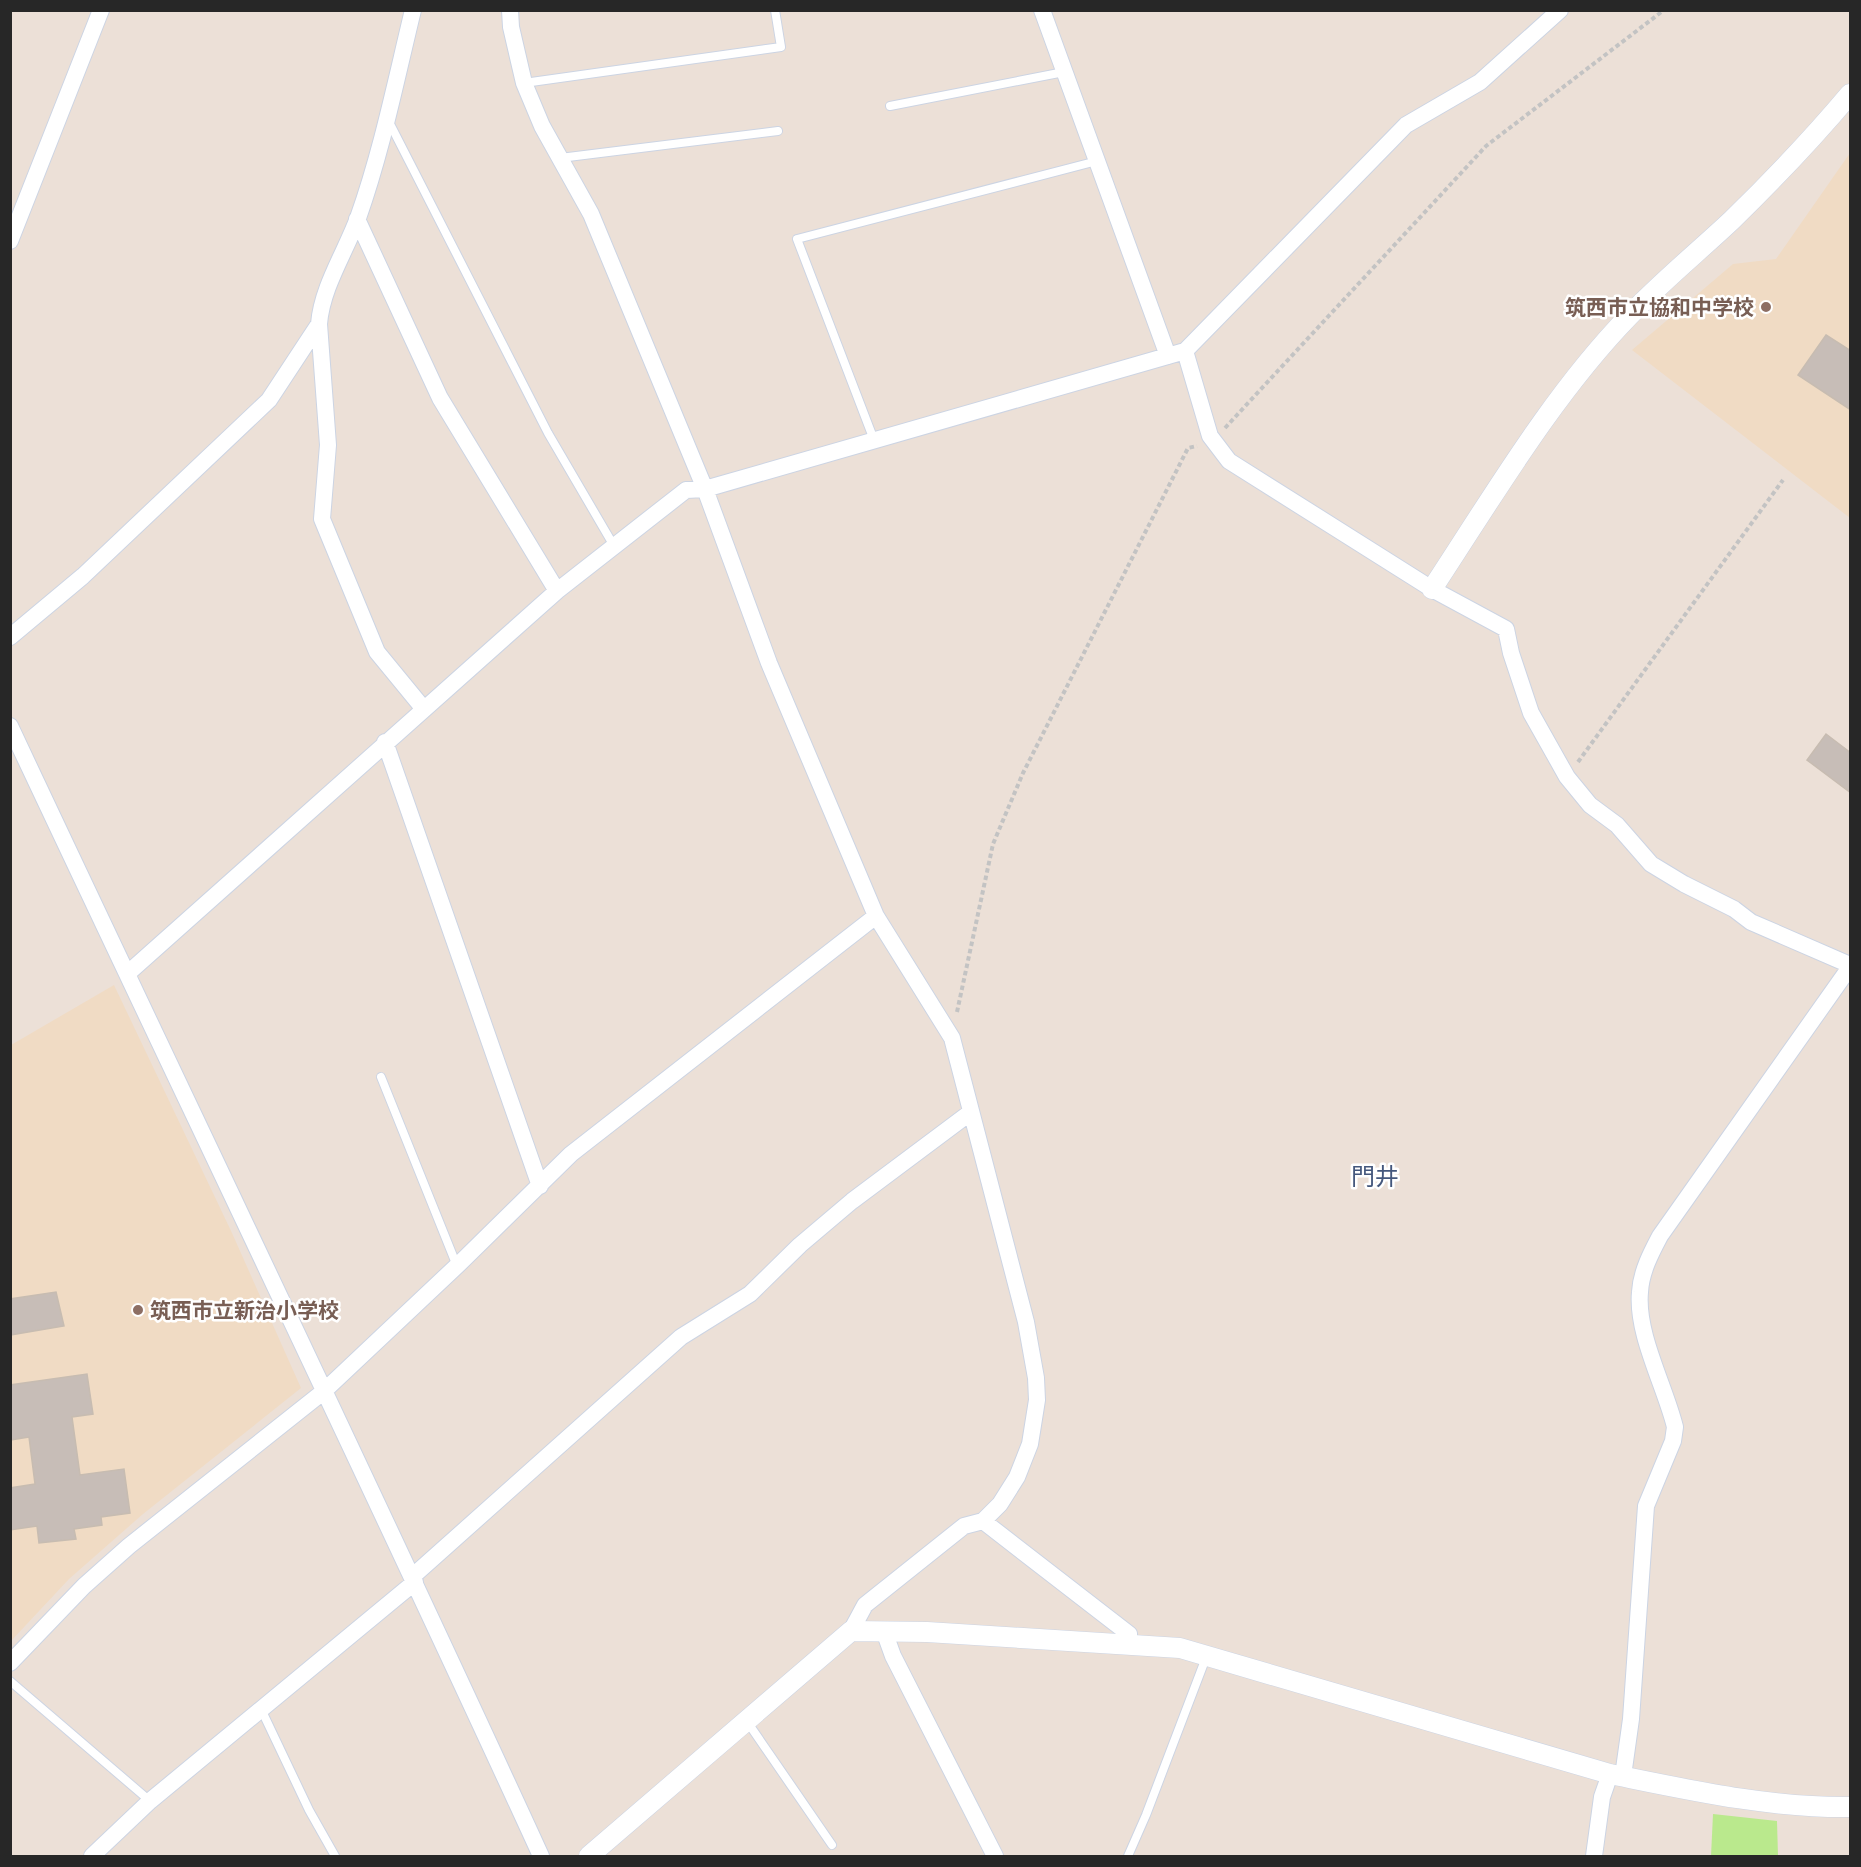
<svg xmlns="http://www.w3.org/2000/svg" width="1861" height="1867" viewBox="0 0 1861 1867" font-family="'Titillium Web','Noto Sans JP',sans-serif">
<rect width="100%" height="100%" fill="#ece0d7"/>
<path fill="#f0dbc4" d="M1850 153V518L1632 350 1733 264 1776 259Z
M114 985 232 1233 301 1388 143 1514 69 1579 11 1641V1045Z"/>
<path fill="#bae98d" d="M1713 1814 1777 1821 1778 1856H1711Z"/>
<path fill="#c7bdb7" stroke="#c7bcb1" stroke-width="1.5" d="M1826 335 1851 351V410L1798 375Z
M1826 734 1851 753V793L1807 760Z
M56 1292 64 1326 10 1335V1299Z
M87 1374 93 1414 72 1417 80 1475 124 1469 130 1513 101 1517 102 1525 74 1529 76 1539 39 1543 37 1526 10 1530V1488L35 1484 29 1437 10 1440V1385Z"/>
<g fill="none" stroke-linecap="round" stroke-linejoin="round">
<g stroke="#ccd4e3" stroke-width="10">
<path id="service" d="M524 83 781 47 775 10
M890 106 1064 72
M388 120 548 433 614 546
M560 158 778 131
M874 440 797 239 1097 161
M381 1077 457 1266
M10 1681 150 1801
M261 1709 309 1810 335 1856
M746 1720 832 1845
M1128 1856 1146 1815 1207 1655"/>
</g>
<g stroke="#ccd4e3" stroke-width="18">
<path id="minor" d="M413 10C396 80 382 150 358 218 345 253 322 287 319 324L328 445 322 519 377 652 423 708
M510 10 511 27 524 83 542 126 591 214 705 489 769 663 876 916 952 1038 1026 1322 1036 1378 1037 1400 1030 1444 1017 1477 1000 1504 983 1521 964 1526 865 1605 851 1631
M1042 10 1168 356
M357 219 440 398 557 591
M10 241 101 10
M1185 351 1210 436 1229 461 1432 589 1506 629 1511 653 1531 713 1567 777 1590 805 1617 825 1651 864 1684 884 1734 909 1751 922 1850 965
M10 637 83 576 269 400 319 324
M10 726C187 1103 368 1478 541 1856
M385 742 540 1186
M127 974 557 591 686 490 705 489 1185 351 1406 125 1480 82 1560 10
M983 1521 1129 1634 1128 1643
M413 1576 681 1337 750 1294 800 1245 852 1201 971 1112
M884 1631 893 1656 995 1856
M10 1663 84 1586 129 1546 323 1392 461 1262 571 1154 876 916
M1623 1776 1631 1719 1646 1506 1673 1441 1675 1427C1665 1386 1636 1334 1640 1292 1641 1272 1651 1253 1660 1236L1850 967
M92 1856 150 1801 415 1582
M1594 1856 1602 1797 1610 1774"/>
</g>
<g stroke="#ccd4e3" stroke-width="21">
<path id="tertiary" d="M1432 589C1492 498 1553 394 1629 316 1661 282 1698 252 1732 220 1773 180 1813 138 1850 94
M589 1856 851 1631 927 1632 1180 1648 1610 1774C1689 1790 1769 1808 1850 1807"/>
</g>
<path stroke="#c3c3c3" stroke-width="4" stroke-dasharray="4.5 3" stroke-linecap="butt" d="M1225 428 1486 146 1664 10
M1578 762 1783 480
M957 1012 993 844 1023 773 1188 448 1197 446"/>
<use href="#service" stroke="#fff" stroke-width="8"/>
<use href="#minor" stroke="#fff" stroke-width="16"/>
<use href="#tertiary" stroke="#fff" stroke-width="20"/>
</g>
<g fill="#8d6e63" stroke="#fff" stroke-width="2">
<circle cx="1766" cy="307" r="6"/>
<circle cx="138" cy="1310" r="6"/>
</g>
<g text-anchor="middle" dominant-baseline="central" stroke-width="5" stroke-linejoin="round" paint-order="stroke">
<g font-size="21" font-weight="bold" fill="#785e54" stroke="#fff" text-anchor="end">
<text x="1754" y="307">筑西市立協和中学校</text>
<text x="150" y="1310" text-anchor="start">筑西市立新治小学校</text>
</g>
<g font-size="24" fill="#44577c" stroke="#fff">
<text x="1375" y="1176">門井</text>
</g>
</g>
<rect width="1861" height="1867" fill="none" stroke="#272727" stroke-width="24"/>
</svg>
